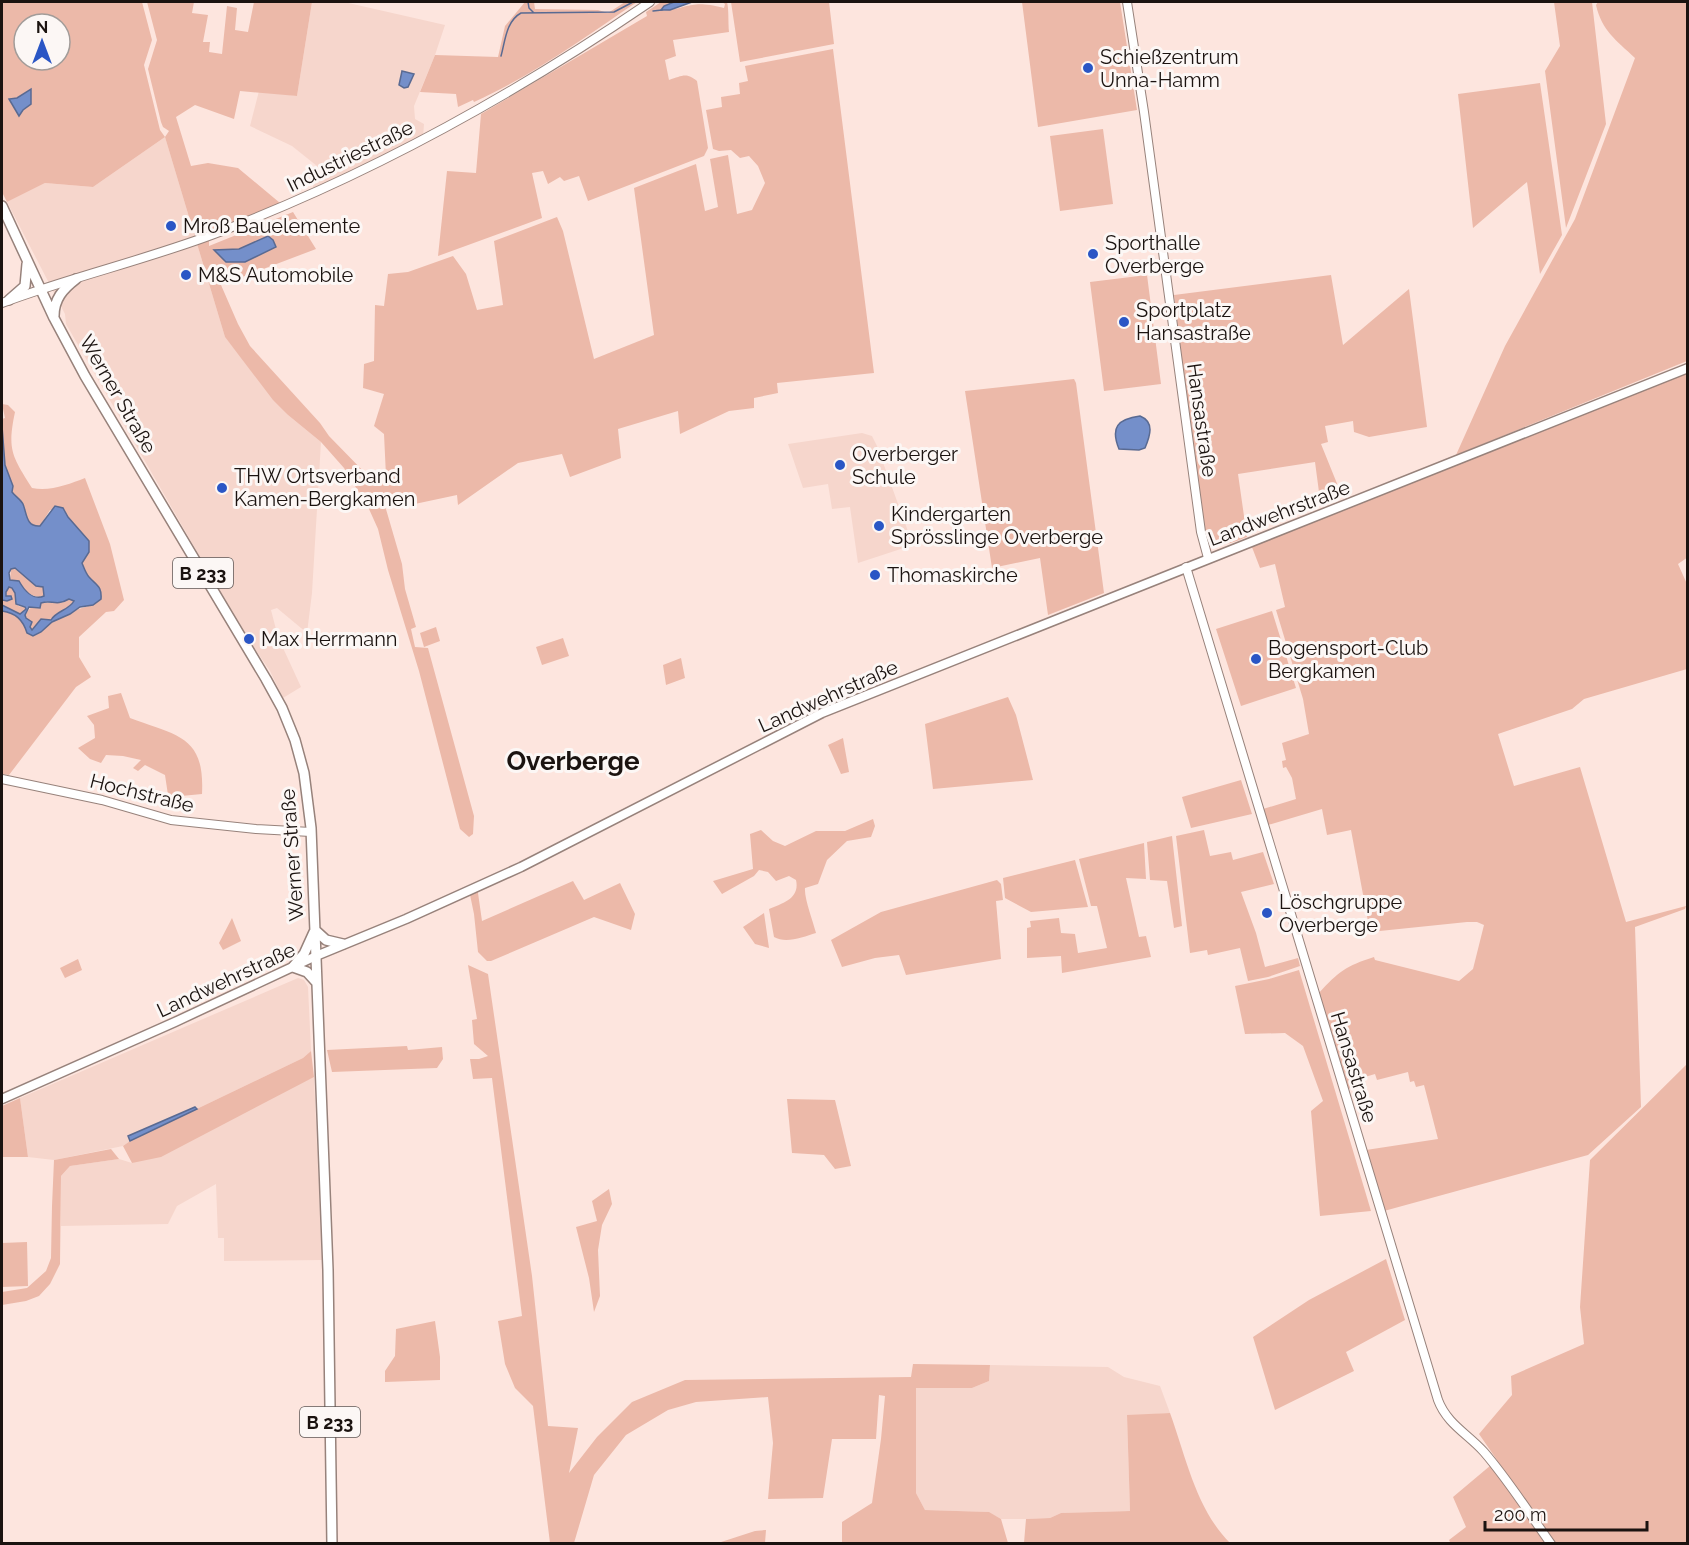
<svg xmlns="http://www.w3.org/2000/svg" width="1689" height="1545" viewBox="0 0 1689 1545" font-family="Raleway,sans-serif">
<rect width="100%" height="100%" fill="#fde5de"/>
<path fill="#f6d6cc" d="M312 2H344L445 25 435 55 414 106 415 119 424 124 423 137 419 146 328 191 313 187 317 166 292 146 250 126 259 91 297 96Z
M165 137 225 337 288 415 321 442 312 593 307 633 277 608 271 610 278 637 301 687 283 698 270 671 255 649 207 569 66 324 65 314 7 202 45 183 93 187Z
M862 433 872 436 877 446 913 545 858 563 850 507 832 509 828 484 803 488 788 444Z
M298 978 304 980 308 987 311 1051 303 1058 130 1141 123 1146 54 1160 28 1157 20 1098Z
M314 1077 322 1260 224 1261V1238H218L216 1184 177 1206 168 1224 61 1226V1176L70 1166 119 1159 132 1163Z
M990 1365 1108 1367 1124 1377 1160 1386 1170 1413 1127 1416 1130 1511 1061 1513 1050 1518 1026 1519H1001L988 1512 925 1510 916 1493V1388H972L989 1381Z"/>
<path fill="#ecb9a9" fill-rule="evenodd" d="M2 2H142L152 40 144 65 160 130 165 137 169 131 163 127 161 122 148 69 157 40 147 2H194L192 13 208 15 203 42H210L209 52 222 54 227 6 237 8 235 30 248 32 254 2H312L297 96 240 91 234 119 195 105 176 117 191 166 208 163 238 168 286 208 209 238V246L293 212 316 249 221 285 238 324 250 346 320 423 329 436 369 477 386 476 384 434 374 426 384 394 363 388 364 364 374 361 375 305 384 306 388 274 408 272 453 256 466 274 477 310 503 305 494 241 557 217 563 231 594 359 654 335 634 188 696 164 705 211 718 207 710 159 728 155 737 214 752 210 765 183 758 166 749 156 740 158 731 150 719 151 713 149 706 110 722 107 721 97 740 94 739 83 748 81 745 66 833 49 874 373 777 383 778 393 754 398V408L729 411 680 434 678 411 618 429 621 458 570 477 562 454 518 463 458 505 457 495 410 505 381 492 402 564 405 589 416 627 411 629 415 647 428 648 474 816 473 834 469 837 460 829 419 671 388 570 378 529 369 509 344 468 321 442 288 415 273 400 225 337 165 137 93 187 45 183 7 202 2 192ZM24 24H60V60H24Z
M525 2H534L535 9 598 10 608 13 625 2H637C585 37 532 76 474 102L473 100 458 107 456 94 420 92 435 55 498 57 505 26Z
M661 2H674L663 11C693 7 691 0 724 8L725 4 722 2H727C729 9 728 22 729 32L673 40 676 56 665 60 669 80C682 76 686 72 697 81L708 148 704 156 588 201 579 176 564 181 560 177 548 184 543 171 532 173 542 218 438 256 447 171 476 173 481 114 647 16 646 12Z
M731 2H829L834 44 740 62Z
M1022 2H1120L1137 110 1038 127Z
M1554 2H1592L1606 124 1566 228 1545 71 1560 46Z
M1598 2H1687V361L1456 455 1505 346 1575 219 1635 58C1616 40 1602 31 1596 5Z
M1540 83 1562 235 1540 274 1527 182 1473 228 1458 94Z
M1103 129 1113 204 1060 211 1050 136Z
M1147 275 1161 384 1104 391 1090 282Z
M1331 275 1343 345 1409 289 1427 427 1369 437 1354 432 1353 421 1325 426 1328 442 1321 444 1338 486 1319 492 1315 462 1238 474 1247 537C1228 544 1215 552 1203 531L1174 295Z
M1687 373 1688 557 1678 564 1687 584V669L1584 699 1572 709 1498 734 1514 786 1580 767 1626 922 1686 906 1685 909 1635 927 1641 1107 1588 1155 1384 1211 1366 1150 1438 1139 1424 1085 1416 1087 1414 1081 1410 1082 1408 1072 1377 1080 1375 1074 1358 1079 1359 1086 1348 1089 1319 993C1338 972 1346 966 1374 957L1375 960 1459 981 1473 969 1484 925 1477 922H1467L1370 932 1351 830 1327 835 1322 809 1268 825 1263 809 1296 799 1292 778 1286 767 1283 768 1282 761 1286 760 1282 743 1309 734 1303 699 1276 610 1285 607 1275 564 1260 568 1250 542Z
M1074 379 1076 383 1104 593 1048 615 1040 558 992 568 965 391Z
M2 404 8 405 15 412C7 450 12 456 32 488 50 492 69 484 85 478L110 544 124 600 114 611 106 612 79 637V657L91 677 76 687 9 775 2 774V611C16 613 23 620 27 633 46 631 39 629 53 621 63 615 82 607 93 605L88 576 82 563 89 552V541L73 524 63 508 50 510 40 526C26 527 27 513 23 503 21 499 15 497 13 493 4 478 2 436 2 419L5 418Z
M15 568 36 586 43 587 44 596C33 601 20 585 10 580L11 569Z
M9 587 12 588 15 593 18 606 25 607 26 610 20 615 2 605V600L7 601 6 592Z
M69 599 74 601C69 610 56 611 51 620L41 619 32 630 25 615C37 595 53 608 69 599Z
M1272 611 1296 688 1241 706 1216 629Z
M436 627 440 641 424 647 420 633Z
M563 638 569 656 542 665 536 647Z
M681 658 685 678 666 685 663 665Z
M121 693 130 718C177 736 205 735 202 794L181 796 168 795 165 775 145 765 138 771 133 768 141 760 123 756 106 755 101 763 90 759 78 748 95 738 94 725 87 716 109 708 108 696Z
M1008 697 1016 715 1033 780 933 789 925 724Z
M843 738 849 772 841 774 828 745Z
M1241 780 1252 814 1191 828 1182 797Z
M873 819 875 826 871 837 847 841 827 860 818 884 805 888C804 898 813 921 816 933 803 937 786 944 774 937L769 909C784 903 800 898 796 880L789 876 776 881 768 872 759 870 754 876 722 894 713 881 753 869 750 834 761 830 773 841 785 846 816 831H845Z
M1204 830 1210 856 1231 852 1233 860 1263 852 1274 884 1241 892 1256 933 1265 967 1298 958 1300 966 1268 977 1248 981 1240 948 1208 955 1207 950 1190 953 1176 836Z
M1172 836 1182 926 1174 928 1167 881 1150 880 1147 842Z
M1144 843 1146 879 1126 878 1139 937 1146 936 1151 957 1062 973 1061 956 1027 958V928L1031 927 1030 921 1059 918 1061 933 1075 934 1078 953 1107 948 1097 906H1091L1079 859Z
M1075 860 1088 907 1031 912 1005 898 1003 878Z
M997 880 1001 884 1003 900 996 901 1001 959 906 975 899 955 875 958 842 967 831 940 881 912Z
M573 881 584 900 620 883 635 914 631 930 594 917 491 961H487L478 952 474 914 469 890 477 886 482 921Z
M764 913 769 948 755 944 743 927Z
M232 918 241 941 223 950 219 943Z
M78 959 82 970 65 978 60 968Z
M468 965 488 974 532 1276 548 1426 578 1428 569 1473 597 1437 632 1402 685 1380 911 1377 913 1364 990 1365 989 1381 972 1388H916V1493L925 1510 989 1512 1001 1519 1008 1543H842V1522L872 1503 881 1439 885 1396 879 1395 876 1439H832L823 1498 768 1499 773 1443 768 1397 696 1402 668 1410 626 1435 594 1475 574 1543H550L533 1406 515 1388 505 1364 498 1321 522 1316 492 1078 473 1079 470 1059H479L488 1056 474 1044 472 1020 477 1019Z
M1299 970 1371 1211 1320 1216 1311 1111 1323 1101 1303 1046 1285 1033 1245 1034 1235 986 1269 979Z
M407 1046 408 1050 442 1047 443 1059 437 1068 332 1072 327 1050Z
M311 1051 314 1077 161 1157 132 1163 123 1146 130 1141 303 1058Z
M1687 1064V1543L1451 1544 1449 1540 1466 1527 1453 1497 1497 1460 1479 1434 1512 1395 1511 1376 1584 1344 1580 1307 1590 1160Z
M20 1098 28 1157H2V1106Z
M787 1099 835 1100 851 1166 835 1169 824 1155 792 1153Z
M111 1149 119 1159 70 1166 61 1176 60 1264 50 1284 39 1296 26 1301 2 1305V1292L27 1288 46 1271 51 1258 52 1206 54 1160Z
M609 1189 612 1204 602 1225 598 1250 600 1296 594 1312 589 1278 576 1227 597 1221 592 1201Z
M27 1242 28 1286 2 1287V1243Z
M1386 1259 1405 1320 1346 1352 1354 1371 1275 1410 1253 1337 1309 1300Z
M435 1321 440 1357V1380L385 1382V1371L395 1356 396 1329Z
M1170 1413C1186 1457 1196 1509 1230 1543H1024L1026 1519 1050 1518 1061 1513 1130 1511 1127 1415Z
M766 1530 765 1543H718L755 1531Z"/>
<path fill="#748fca" stroke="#596a92" stroke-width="1.5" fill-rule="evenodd" d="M674 2H692L670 10H661L664 6Z
M402 71 414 74 408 87 404 88 399 85Z
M31 89V104L23 110 19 116 9 99 17 98Z
M268 236 273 240 276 247 245 262H226L214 250 239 249Z
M1140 416C1155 422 1150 436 1145 448L1139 450 1119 449C1110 427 1118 419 1140 416Z
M2 426 5 465 13 486 12 492C15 496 21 500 23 504 27 514 26 527 40 526L55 506 63 508 68 517 89 541V552L82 563C84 568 86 574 89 577 97 586 102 586 101 599L93 605 80 607 70 614 52 622 41 632 33 636 27 633C23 620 16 613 2 611V605L20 614 26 609 25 607 16 604 15 593 12 588 9 587 6 592V596H11L12 599 7 601 2 600ZM15 568 36 586 43 587 44 596C33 601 24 590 19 581L10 580 9 573 11 569ZM69 599 74 601C69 610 56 611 51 620L41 619 32 630 30 627 32 622 26 618 25 615 29 607 40 608 41 603C52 599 55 607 69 599Z
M195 1107 197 1109 130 1141 128 1136Z"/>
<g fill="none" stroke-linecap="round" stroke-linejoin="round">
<path stroke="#596a92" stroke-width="1.5" d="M528 2 529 8 534 13
M653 11 662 10
M501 56C505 42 506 21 521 13L614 12 633 2"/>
<g stroke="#97827b" stroke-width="10">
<path id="tertiary" d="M1127 2 1144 112 1201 532 1208 558
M2 303C74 276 150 259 222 231 373 173 517 93 650 2
M1186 567 1438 1400C1447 1424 1468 1434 1484 1452 1509 1481 1529 1513 1551 1544
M2 779 102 800 171 820 256 829 311 832"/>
</g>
<g stroke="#97827b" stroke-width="11">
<path id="secondary" d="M2 1099 175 1022 316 956 406 919 521 867 822 713 1688 368"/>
</g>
<g stroke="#97827b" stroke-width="12">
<path id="primary" d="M2 206 54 318 85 376 266 679 282 708 295 740 304 773 311 828 328 1270 332 1544
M9 300 25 286 27 264
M54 316C54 299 63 289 76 279
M315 930 326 940 343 944
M293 967 304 954 314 932
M293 967 307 972 317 983"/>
</g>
<use href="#tertiary" stroke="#fff" stroke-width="8"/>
<use href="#secondary" stroke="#fff" stroke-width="8"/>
<use href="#primary" stroke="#fff" stroke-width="9"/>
</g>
<g fill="#2a56c5" stroke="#fcf7f5" stroke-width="2">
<circle cx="1088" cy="68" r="6"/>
<circle cx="171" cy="226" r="6"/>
<circle cx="1093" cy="254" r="6"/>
<circle cx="186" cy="275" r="6"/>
<circle cx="1124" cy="322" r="6"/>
<circle cx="840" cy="465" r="6"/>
<circle cx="222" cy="488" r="6"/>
<circle cx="879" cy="526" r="6"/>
<circle cx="875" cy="575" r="6"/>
<circle cx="249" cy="639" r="6"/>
<circle cx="1256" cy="659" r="6"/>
<circle cx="1267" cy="913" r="6"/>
</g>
<g text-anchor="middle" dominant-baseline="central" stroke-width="6" stroke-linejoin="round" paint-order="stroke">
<g fill="#fcf7f5" stroke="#5e5755" stroke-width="1.5">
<rect x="173" y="558" width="60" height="30" rx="4.5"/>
<rect x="300" y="1407" width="60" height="30" rx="4.5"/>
</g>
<g font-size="18" font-weight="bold" fill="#1b1310">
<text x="203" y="573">B 233</text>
<text x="330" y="1422">B 233</text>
</g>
<g font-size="20" fill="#1b1310" stroke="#fcf7f5" text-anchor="start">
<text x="1100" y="57">Schießzentrum<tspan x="1100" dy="23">Unna-Hamm</tspan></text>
<text x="183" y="226">Mroß Bauelemente</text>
<text x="1105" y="243">Sporthalle<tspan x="1105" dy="23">Overberge</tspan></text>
<text x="198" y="275">M&amp;S Automobile</text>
<text x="1136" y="310">Sportplatz<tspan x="1136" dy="23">Hansastraße</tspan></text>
<text x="852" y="454">Overberger<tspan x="852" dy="23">Schule</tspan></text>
<text x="234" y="476">THW Ortsverband<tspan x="234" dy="23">Kamen-Bergkamen</tspan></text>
<text x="891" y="514">Kindergarten<tspan x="891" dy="23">Sprösslinge Overberge</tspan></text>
<text x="887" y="575">Thomaskirche</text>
<text x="261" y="639">Max Herrmann</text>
<text x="1268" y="648">Bogensport-Club<tspan x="1268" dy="23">Bergkamen</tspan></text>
<text x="1279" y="902">Löschgruppe<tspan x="1279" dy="23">Overberge</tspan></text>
</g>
<g font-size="20" fill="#1b1310" stroke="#fcf7f5">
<text transform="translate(350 156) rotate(-26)">Industriestraße</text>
<text transform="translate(118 394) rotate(60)">Werner Straße</text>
<text transform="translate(1202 420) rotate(82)">Hansastraße</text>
<text transform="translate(1279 513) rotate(-21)">Landwehrstraße</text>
<text transform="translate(828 696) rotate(-24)">Landwehrstraße</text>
<text transform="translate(142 793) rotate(14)">Hochstraße</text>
<text transform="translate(292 855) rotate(-94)">Werner Straße</text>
<text transform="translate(226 980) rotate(-25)">Landwehrstraße</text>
<text transform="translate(1354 1067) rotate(73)">Hansastraße</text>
</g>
<g font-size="26" font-weight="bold" fill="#1b1310" stroke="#fcf7f5">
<text x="573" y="761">Overberge</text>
</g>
</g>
<rect width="1689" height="1545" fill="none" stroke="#1b1310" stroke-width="6"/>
<g transform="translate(42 42)"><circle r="28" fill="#fcf7f5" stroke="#a29c99" stroke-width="1.5"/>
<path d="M0-4.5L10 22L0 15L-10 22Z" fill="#2a56c5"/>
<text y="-9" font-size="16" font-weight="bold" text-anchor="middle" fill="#1b1310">N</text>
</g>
<path d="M1485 1521v9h162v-9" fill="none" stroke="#1b1310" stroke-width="3"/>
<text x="1494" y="1521" font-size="18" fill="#1b1310" stroke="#fcf7f5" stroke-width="4.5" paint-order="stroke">200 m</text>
</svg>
